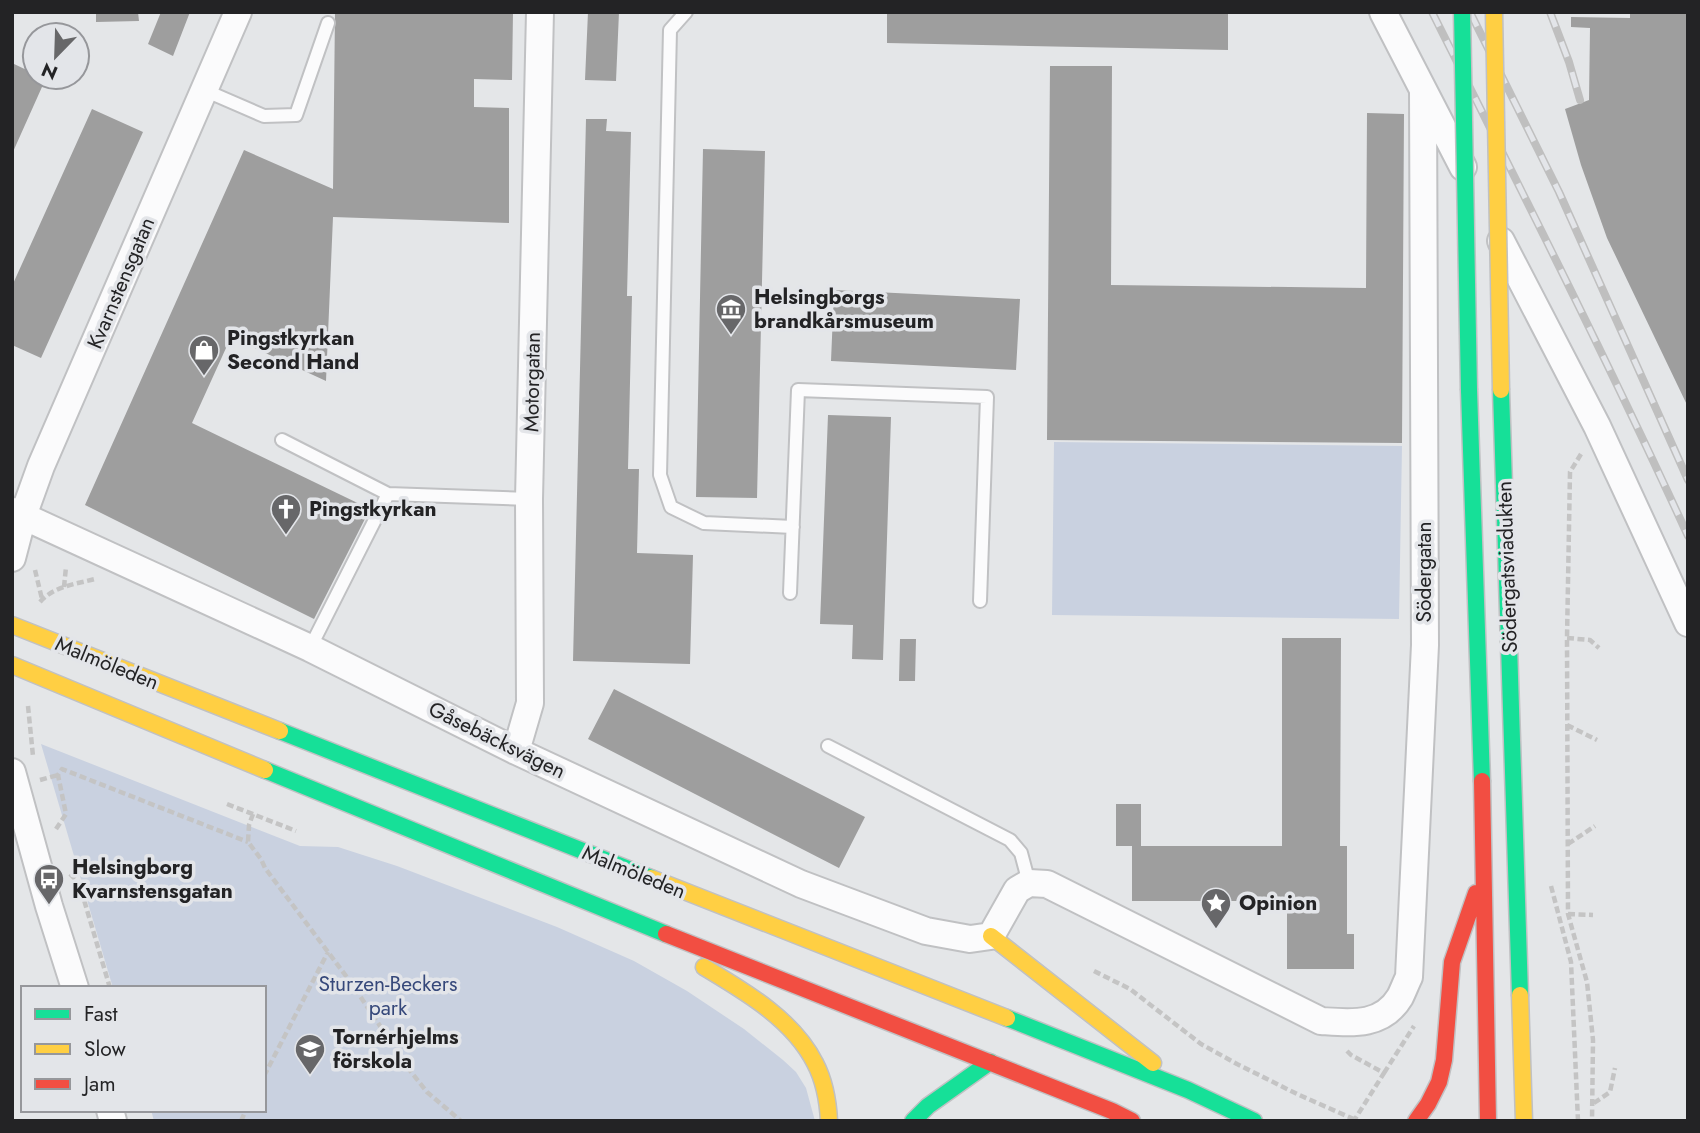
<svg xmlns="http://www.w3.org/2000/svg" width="1700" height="1133" viewBox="0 0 1700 1133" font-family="Jost,sans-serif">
<rect width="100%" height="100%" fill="#e4e6e8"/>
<path fill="#c9d1e0" d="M1054 442 1402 446 1399 619 1052 615Z
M41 744 300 846 338 847 397 866 557 927 634 961 687 991 744 1029 783 1060 796 1072 806 1088 815 1121H154L151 1110H264V988H113Z"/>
<path fill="#9e9e9e" d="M96 12H138L139 21 96 22Z
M161 12H190L173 56 148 44Z
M335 12H513L512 80 474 79V107L509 108V223L333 217 326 381 231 337 192 423 370 509 314 619 85 505 244 150 333 189Z
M588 12H619L616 81 585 80Z
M887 12H1228V50L887 43Z
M1630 12H1688V407L1607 238 1581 165 1565 109 1589 100 1590 28 1571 27V17L1630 18Z
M12 63 35 74V77L46 78 12 154Z
M1050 66H1112L1111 285 1366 288 1367 113 1404 114 1402 443 1047 440Z
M92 109 143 132 41 358 12 345V286Z
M586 119H607L606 131 631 132 627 296H632L628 469H639L637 553 693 555 690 664 573 661Z
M703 149 765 151 757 498 696 497Z
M834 290 1020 299 1016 370 831 361Z
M828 415 891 417 883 660 852 659 853 625 820 624Z
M1282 638H1341L1340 846H1347V934H1354V969H1287V901H1132V846H1116V804H1141V846H1282Z
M900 639H916L915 681H899Z
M614 689 865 817 839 868 588 739Z"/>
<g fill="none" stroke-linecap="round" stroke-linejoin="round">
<g stroke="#c0c1c3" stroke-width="16">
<path id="lane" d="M686 12 670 30 660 475 671 507 704 523 793 527
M204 90 264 116 296 115 328 23
M282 440 388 494 529 499
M790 593 798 390 987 397 980 601
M310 648 388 494
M828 746 1010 840 1021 853 1029 883"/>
</g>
<g stroke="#c0c1c3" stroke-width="30">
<path id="street" d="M1383 12 1463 167
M1501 241 1597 426 1688 623
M12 511 310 648 516 751 801 884 926 931 970 939 991 936 1017 890 1029 883 1047 884 1321 1021C1351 1023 1382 1027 1400 997 1403 991 1406 983 1409 977L1425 645 1423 91
M12 558 23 516 41 466 238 12
M516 751 530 703 529 499 540 12
M12 772 49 906 75 988
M110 1110 113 1121"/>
</g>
<g stroke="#c0c1c3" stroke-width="19">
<path id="fast" d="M1469 390 1482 781
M1501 390 1520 995
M280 731 651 878
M265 770 666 934
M1007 1018 1188 1090 1254 1121
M913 1121 928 1106 990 1062"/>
</g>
<g stroke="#c0c1c3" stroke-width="19">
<path id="slow" d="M12 625 280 731
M12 665 265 770
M651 878 1007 1018
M991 936 1153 1063
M704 967C744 991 793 1019 815 1063 824 1080 828 1101 829 1121
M1520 995 1524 1121"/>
</g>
<g stroke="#c0c1c3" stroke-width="19">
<path id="jam" d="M1482 781 1488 1121
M666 934 1112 1111 1132 1121
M1416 1121 1428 1104 1439 1082 1444 1060 1452 962 1476 893"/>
</g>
<path stroke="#c4c4c4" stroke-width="4.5" stroke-dasharray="7 3.5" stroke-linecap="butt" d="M1581 454 1570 472 1567 638 1568 914 1587 982 1593 1040 1592 1121
M35 570 42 599
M64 587 66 567
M40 602C54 586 76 584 95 579
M1567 638 1590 640 1599 648
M28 706 33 756
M1567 725 1597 740
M40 780 58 775
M227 804 296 831
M253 814 249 825 248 842 261 859 265 868 352 984 408 1068 427 1092 461 1121
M56 829 66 814 58 775 62 769 248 842
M1568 844 1595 826
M70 874 79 883 110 988
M1551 886 1571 962 1578 1121
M1568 914 1593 915
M1094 971 1130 989 1201 1044 1237 1064 1297 1094 1358 1121
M1347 1051 1351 1055 1384 1073 1355 1119
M1384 1073 1414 1026
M264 1076 328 952
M1594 1103 1610 1092 1615 1068
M241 1121 246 1110"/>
<use href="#lane" stroke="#fbfbfc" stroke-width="12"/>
<use href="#street" stroke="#fbfbfc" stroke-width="26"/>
<use href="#fast" stroke="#16e098" stroke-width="16"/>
<use href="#slow" stroke="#ffcf43" stroke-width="16"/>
<use href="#jam" stroke="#f24e42" stroke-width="16"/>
<g stroke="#bfbfbf" stroke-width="8">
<path id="rail" d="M1432 12C1519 186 1607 359 1688 536
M1470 12 1559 192 1688 480
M1550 12 1569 62 1580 100"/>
</g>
<use href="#rail" stroke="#e3e5e9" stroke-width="5" stroke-dasharray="16" stroke-linecap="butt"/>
<g stroke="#c0c1c3" stroke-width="19" stroke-linecap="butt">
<path id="fast-bridge" d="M1462 12 1469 390"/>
</g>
<g stroke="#c0c1c3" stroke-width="19" stroke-linecap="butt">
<path id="slow-bridge" d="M1494 12 1501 390"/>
</g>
<use href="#fast-bridge" stroke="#16e098" stroke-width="16"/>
<use href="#slow-bridge" stroke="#ffcf43" stroke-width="16"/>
</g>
<defs>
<g id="museum-pin" transform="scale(1.575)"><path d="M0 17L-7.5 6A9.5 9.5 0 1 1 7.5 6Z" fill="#676769" stroke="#e3e5e9"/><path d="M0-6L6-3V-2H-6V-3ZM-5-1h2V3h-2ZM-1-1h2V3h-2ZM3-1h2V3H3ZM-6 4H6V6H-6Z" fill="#fff"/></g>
<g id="shop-pin" transform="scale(1.575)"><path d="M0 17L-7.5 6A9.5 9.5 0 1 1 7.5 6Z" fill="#676769" stroke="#e3e5e9"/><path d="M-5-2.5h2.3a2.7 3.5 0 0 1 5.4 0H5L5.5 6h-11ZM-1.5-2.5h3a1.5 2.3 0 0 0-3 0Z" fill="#fff"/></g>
<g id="church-pin" transform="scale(1.575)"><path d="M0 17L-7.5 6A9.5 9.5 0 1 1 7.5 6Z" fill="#676769" stroke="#e3e5e9"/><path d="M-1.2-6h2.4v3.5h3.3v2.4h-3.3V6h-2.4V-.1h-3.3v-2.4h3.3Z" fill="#fff"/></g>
<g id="bus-pin" transform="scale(1.575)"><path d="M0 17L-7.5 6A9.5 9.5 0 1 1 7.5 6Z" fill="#676769" stroke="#e3e5e9"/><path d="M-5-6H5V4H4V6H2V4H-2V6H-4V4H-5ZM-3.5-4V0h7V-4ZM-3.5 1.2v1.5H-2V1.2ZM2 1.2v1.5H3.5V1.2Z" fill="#fff"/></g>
<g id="sight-pin" transform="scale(1.575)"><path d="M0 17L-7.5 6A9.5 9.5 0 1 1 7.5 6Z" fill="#676769" stroke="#e3e5e9"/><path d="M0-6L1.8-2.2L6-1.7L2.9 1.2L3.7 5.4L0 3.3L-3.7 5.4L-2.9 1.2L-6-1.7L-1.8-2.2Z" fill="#fff"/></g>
<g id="school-pin" transform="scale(1.575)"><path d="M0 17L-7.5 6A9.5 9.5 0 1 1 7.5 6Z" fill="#676769" stroke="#e3e5e9"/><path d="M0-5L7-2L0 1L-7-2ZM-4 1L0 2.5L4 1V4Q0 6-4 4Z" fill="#fff"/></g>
</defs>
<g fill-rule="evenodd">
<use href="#museum-pin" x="731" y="309"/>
<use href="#shop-pin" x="204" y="350"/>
<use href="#church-pin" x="286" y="509"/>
<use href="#bus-pin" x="49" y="879"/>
<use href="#sight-pin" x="1216" y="903"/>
<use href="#school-pin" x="310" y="1049"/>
</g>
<g text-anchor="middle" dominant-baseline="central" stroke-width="7" stroke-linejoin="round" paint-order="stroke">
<g font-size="21" fill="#232325" stroke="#e3e5e9">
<text transform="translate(121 283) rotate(-67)">Kvarnstensgatan</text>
<text transform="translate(532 382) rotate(-89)">Motorgatan</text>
<text transform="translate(1507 567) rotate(-92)">Södergatsviadukten</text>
<text transform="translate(1424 572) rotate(-90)">Södergatan</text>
<text transform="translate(107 663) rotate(22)">Malmöleden</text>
<text transform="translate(497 740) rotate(26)">Gåsebäcksvägen</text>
<text transform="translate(634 872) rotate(22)">Malmöleden</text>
</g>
<g font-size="21" font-weight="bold" fill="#232325" stroke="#e3e5e9" text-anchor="start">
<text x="754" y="297">Helsingborgs<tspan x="754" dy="24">brandkårsmuseum</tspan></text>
<text x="227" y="338">Pingstkyrkan<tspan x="227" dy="24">Second Hand</tspan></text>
<text x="309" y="509">Pingstkyrkan</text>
<text x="72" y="867">Helsingborg<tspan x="72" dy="24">Kvarnstensgatan</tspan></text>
<text x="1239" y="903">Opinion</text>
<text x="333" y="1037">Tornérhjelms<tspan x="333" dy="24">förskola</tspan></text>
</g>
<g font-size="21" fill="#36487a" stroke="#e3e5e9">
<text x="388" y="984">Sturzen-Beckers<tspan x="388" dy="24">park</tspan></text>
</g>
</g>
<rect width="1700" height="1133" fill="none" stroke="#232325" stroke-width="28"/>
<rect x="21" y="986" width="245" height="126" fill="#e3e5e9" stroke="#96979b" stroke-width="2"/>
<rect x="35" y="1009" width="35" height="10" fill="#16e098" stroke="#96979b" stroke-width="2"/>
<text x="84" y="1021" font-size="21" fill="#232325">Fast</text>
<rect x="35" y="1044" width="35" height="10" fill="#ffcf43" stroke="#96979b" stroke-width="2"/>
<text x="84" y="1056" font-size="21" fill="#232325">Slow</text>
<rect x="35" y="1079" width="35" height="10" fill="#f24e42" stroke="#96979b" stroke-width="2"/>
<text x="84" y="1091" font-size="21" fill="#232325">Jam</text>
<g transform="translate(56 56) rotate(203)"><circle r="33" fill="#e3e5e9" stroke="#96979b" stroke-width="2"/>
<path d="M0-5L12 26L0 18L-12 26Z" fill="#676769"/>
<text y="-10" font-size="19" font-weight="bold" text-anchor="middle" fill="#232325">N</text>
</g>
</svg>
